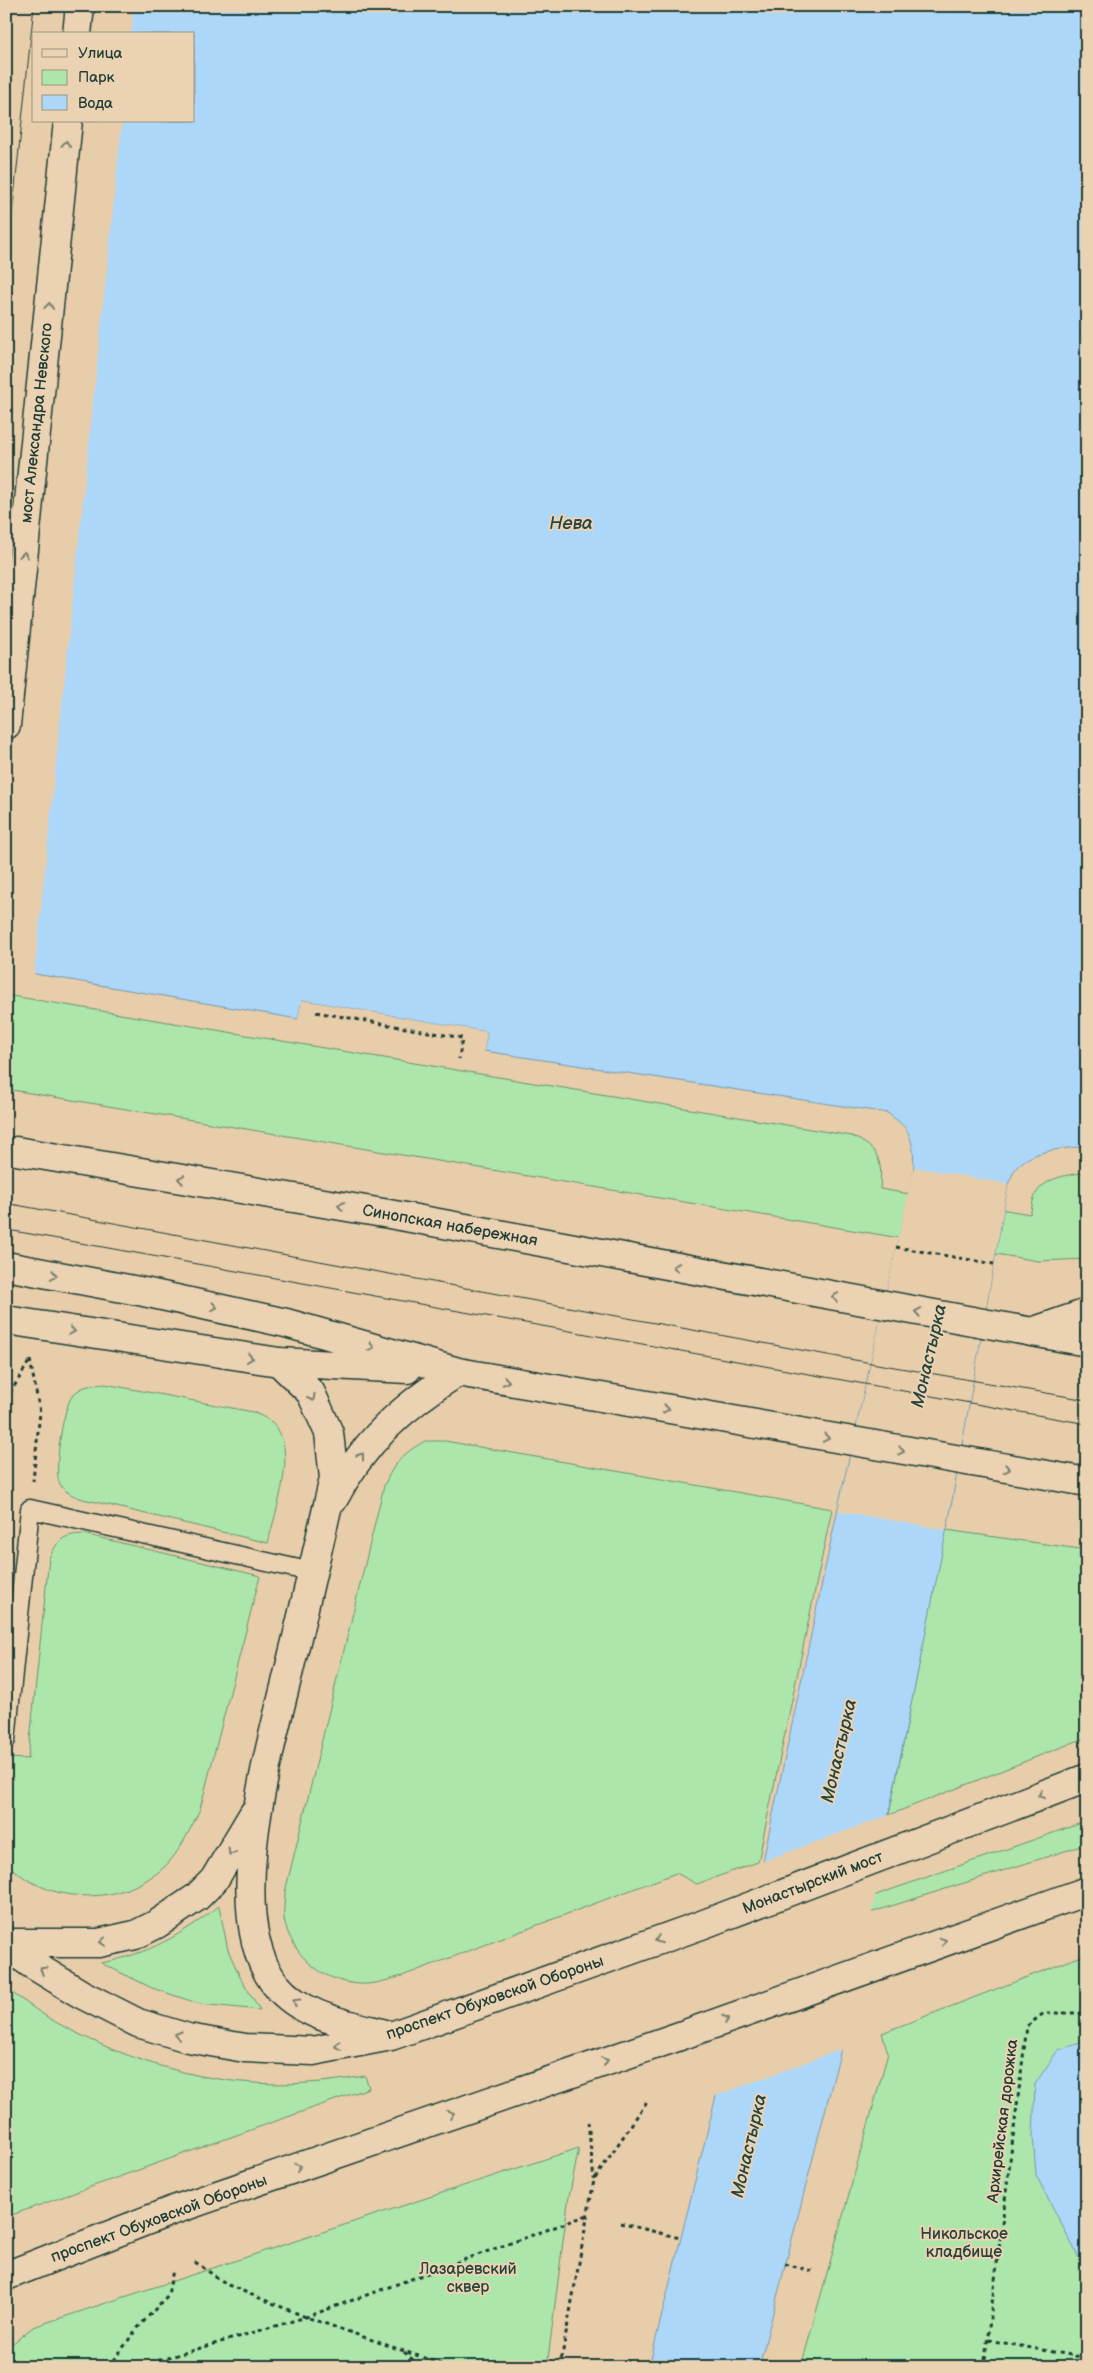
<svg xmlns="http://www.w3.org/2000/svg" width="1093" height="2373" viewBox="0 0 1093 2373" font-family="'Balsamiq Sans',sans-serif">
<rect width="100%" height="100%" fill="#e8cdaa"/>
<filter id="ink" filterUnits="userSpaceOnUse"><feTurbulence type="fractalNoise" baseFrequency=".02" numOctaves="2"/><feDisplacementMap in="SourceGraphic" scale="10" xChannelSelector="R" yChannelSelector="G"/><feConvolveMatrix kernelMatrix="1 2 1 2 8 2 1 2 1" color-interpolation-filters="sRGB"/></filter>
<g filter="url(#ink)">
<path fill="#ade6aa" stroke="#66926f" d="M6 995 852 1136C880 1150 882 1159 880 1189L1030 1214C1032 1209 1032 1203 1034 1198 1042 1177 1068 1175 1087 1172V1259L1038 1261 6 1089Z
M105 1384 253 1412C259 1415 268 1419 273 1423 299 1450 275 1511 268 1543L83 1499C74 1496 63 1492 59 1482 54 1467 63 1406 73 1395 82 1385 93 1385 105 1384Z
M425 1441H445L832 1509 758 1862 697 1884 676 1873 402 1976C391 1979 379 1983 368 1984 327 1986 292 1958 284 1919 283 1910 285 1900 285 1892L384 1486C394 1463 402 1454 425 1441Z
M946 1530 1087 1550V1737L889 1815Z
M84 1534 260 1576 200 1809C191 1828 178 1856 161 1870 115 1907 48 1904 6 1863V1758L28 1759 49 1558C59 1539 62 1535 84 1534Z
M1087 1821V1844L841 1922 836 1909Z
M219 1906 228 1950 240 1977 260 2010 200 2004 152 1988 101 1963C149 1954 181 1935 219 1906Z
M1087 1954V2367H801L888 2053 882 2033Z
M6 1989C25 2001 43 2016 63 2026 138 2066 223 2089 308 2083 327 2082 346 2079 365 2076L369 2088 6 2217Z
M579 2148 568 2202 547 2367H6L8 2347 33 2327Z"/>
<path fill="#add7f8" stroke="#7499aa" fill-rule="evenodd" d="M6 6H1087V1146C1064 1149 1033 1149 1017 1167 1013 1171 1011 1179 1008 1184L949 1518 841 2049 759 2367H649L716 2096 763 1861 840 1498 912 1180C915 1165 915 1144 906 1129 902 1123 893 1118 888 1113L484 1051 487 1032 302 1000 298 1019 6 969ZM34 34H194V121H34Z
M1087 2041V2265L1079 2258 1036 2175 1033 2135 1035 2084 1058 2050Z"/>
<path fill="#e8cdaa" d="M6 6H134L131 34H34V121H122L34 976 6 971Z
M302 1000 487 1032 484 1051 482 1050 485 1034 304 1003 301 1019H298Z
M914 1167 1008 1184 946 1530 838 1511Z
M892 1814 844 2048 713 2097 761 1862Z"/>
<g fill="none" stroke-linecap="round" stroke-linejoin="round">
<g stroke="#1f3d34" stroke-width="21">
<path id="lane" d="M6 1740 30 1509 312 1572"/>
</g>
<g stroke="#1f3d34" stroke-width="31">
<path id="street" d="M1032 1332 1087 1313"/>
</g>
<g stroke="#1f3d34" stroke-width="31">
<path id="secondary" d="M16 1151 389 1214 1087 1342
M6 1266 144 1292 286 1323 458 1372 1087 1482
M6 1320 279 1362 407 1369
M279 1362 311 1393 329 1433 334 1478C320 1539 306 1601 291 1662 272 1744 219 1915 276 1985 302 2017 348 2024 385 2034
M333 1500C363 1442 403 1406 458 1372
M6 1943H99L135 1935 157 1924 197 1897 214 1880 254 1813
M6 1945 30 1963 81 1994 138 2023 188 2038 245 2048 313 2051 391 2036 704 1924 1087 1778
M6 2276 171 2211 680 2036 1087 1891"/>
</g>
<g stroke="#1f3d34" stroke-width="31">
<path id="primary" d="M77 34 80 6
M6 725 68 121"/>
</g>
<path stroke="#1f3d34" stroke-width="3" stroke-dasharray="4 4" stroke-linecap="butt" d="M316 1012 462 1038 459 1059
M896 1247 994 1264
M30 1360 40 1412 33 1481
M6 1400 30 1360
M588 2122 594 2180
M620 2223 680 2238
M195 2262 228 2285 306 2317 450 2367
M785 2264 812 2271
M988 2340 1087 2358
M404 2352 421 2367
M109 2367 135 2331 168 2295 173 2270
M136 2367 306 2317 588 2215
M560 2367 594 2180 648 2100
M984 2367 1027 2026 1044 2013H1087"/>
<use href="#lane" stroke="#ebd2b3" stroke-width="18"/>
<use href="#street" stroke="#ebd2b3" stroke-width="28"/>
<use href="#secondary" stroke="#ebd2b3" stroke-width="28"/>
<use href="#primary" stroke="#ebd2b3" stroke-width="28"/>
<path stroke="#1f3d34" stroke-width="1" d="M6 41 10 6
M6 273 34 6
M11 1204 871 1363 1087 1400
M8 1230 1087 1424"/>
</g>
<defs><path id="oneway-chevron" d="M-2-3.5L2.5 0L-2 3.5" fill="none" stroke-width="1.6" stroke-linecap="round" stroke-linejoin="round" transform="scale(1.25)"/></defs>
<g stroke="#7b806d">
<use href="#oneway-chevron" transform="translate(66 144) rotate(-84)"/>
<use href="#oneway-chevron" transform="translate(49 306) rotate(-84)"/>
<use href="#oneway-chevron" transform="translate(24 555) rotate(-84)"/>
<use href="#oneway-chevron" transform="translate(181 1179) rotate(-170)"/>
<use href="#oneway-chevron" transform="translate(341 1206) rotate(-170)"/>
<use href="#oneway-chevron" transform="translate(676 1267) rotate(-170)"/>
<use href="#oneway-chevron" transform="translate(54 1275) rotate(11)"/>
<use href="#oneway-chevron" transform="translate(835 1297) rotate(-170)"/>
<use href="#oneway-chevron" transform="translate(214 1307) rotate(12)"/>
<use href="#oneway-chevron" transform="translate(918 1312) rotate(-170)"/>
<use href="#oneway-chevron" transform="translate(72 1331) rotate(9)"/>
<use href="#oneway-chevron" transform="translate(371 1347) rotate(16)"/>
<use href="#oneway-chevron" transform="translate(250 1358) rotate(8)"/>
<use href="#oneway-chevron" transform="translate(506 1381) rotate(10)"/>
<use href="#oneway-chevron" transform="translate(312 1398) rotate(60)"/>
<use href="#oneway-chevron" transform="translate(666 1409) rotate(10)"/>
<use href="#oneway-chevron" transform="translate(826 1438) rotate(10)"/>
<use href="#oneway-chevron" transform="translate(901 1451) rotate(10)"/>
<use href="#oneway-chevron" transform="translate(361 1456) rotate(-54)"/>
<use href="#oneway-chevron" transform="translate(1007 1469) rotate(9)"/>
<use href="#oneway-chevron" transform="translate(1041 1795) rotate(159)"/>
<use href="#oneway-chevron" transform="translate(231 1852) rotate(121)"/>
<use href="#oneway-chevron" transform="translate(658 1940) rotate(160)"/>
<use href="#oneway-chevron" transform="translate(943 1941) rotate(-19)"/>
<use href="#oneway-chevron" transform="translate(103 1942) rotate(174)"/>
<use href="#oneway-chevron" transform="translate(43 1970) rotate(-148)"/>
<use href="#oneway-chevron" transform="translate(296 2002) rotate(-148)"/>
<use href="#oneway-chevron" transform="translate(726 2019) rotate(-20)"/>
<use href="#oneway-chevron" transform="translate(178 2035) rotate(-163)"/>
<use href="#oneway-chevron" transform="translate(338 2046) rotate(169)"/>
<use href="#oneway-chevron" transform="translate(605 2061) rotate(-19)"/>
<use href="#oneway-chevron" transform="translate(451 2114) rotate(-19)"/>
<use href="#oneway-chevron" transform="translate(298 2167) rotate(-19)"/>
</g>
</g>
<g text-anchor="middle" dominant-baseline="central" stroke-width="4" stroke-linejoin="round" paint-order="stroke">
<g font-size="16" fill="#1f3d34" stroke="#ebd2b3">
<text transform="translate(37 423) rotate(-84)">мост Александра Невского</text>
<text transform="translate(450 1226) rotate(10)">Синопская набережная</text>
<text transform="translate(813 1883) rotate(-21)">Монастырский мост</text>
<text transform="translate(495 1998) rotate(-19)">проспект Обуховской Обороны</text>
<text transform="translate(1003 2121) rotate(-83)">Архирейская дорожка</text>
<text transform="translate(159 2219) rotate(-20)">проспект Обуховской Обороны</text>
</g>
<g font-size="16" fill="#26453a" stroke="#ebd2b3">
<text x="964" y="2234">Никольское<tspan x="964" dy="18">кладбище</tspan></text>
<text x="468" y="2269">Лазаревский<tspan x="468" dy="18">сквер</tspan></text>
</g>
<g font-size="18" font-style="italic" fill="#26453e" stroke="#ebd2b3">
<text x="571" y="523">Нева</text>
<text transform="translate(929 1356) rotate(-77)">Монастырка</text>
<text transform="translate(839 1751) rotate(-77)">Монастырка</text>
<text transform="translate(749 2146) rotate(-77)">Монастырка</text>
</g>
</g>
<rect width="1093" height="2373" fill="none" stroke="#ebd2b3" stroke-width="25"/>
<rect x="12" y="12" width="1068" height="2348" fill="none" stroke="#1f3d34" stroke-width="2" filter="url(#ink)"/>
<rect x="32" y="32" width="162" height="90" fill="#ebd2b3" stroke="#999680"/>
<rect x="42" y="49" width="25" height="8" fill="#ebd2b3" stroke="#999680"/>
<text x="78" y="58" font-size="15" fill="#1f3d34">Улица</text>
<rect x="42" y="70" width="25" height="15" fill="#ade6aa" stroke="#999680"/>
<text x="78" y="82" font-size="15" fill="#1f3d34">Парк</text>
<rect x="42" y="95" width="25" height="15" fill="#add7f8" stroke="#999680"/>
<text x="78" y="108" font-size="15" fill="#1f3d34">Вода</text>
</svg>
